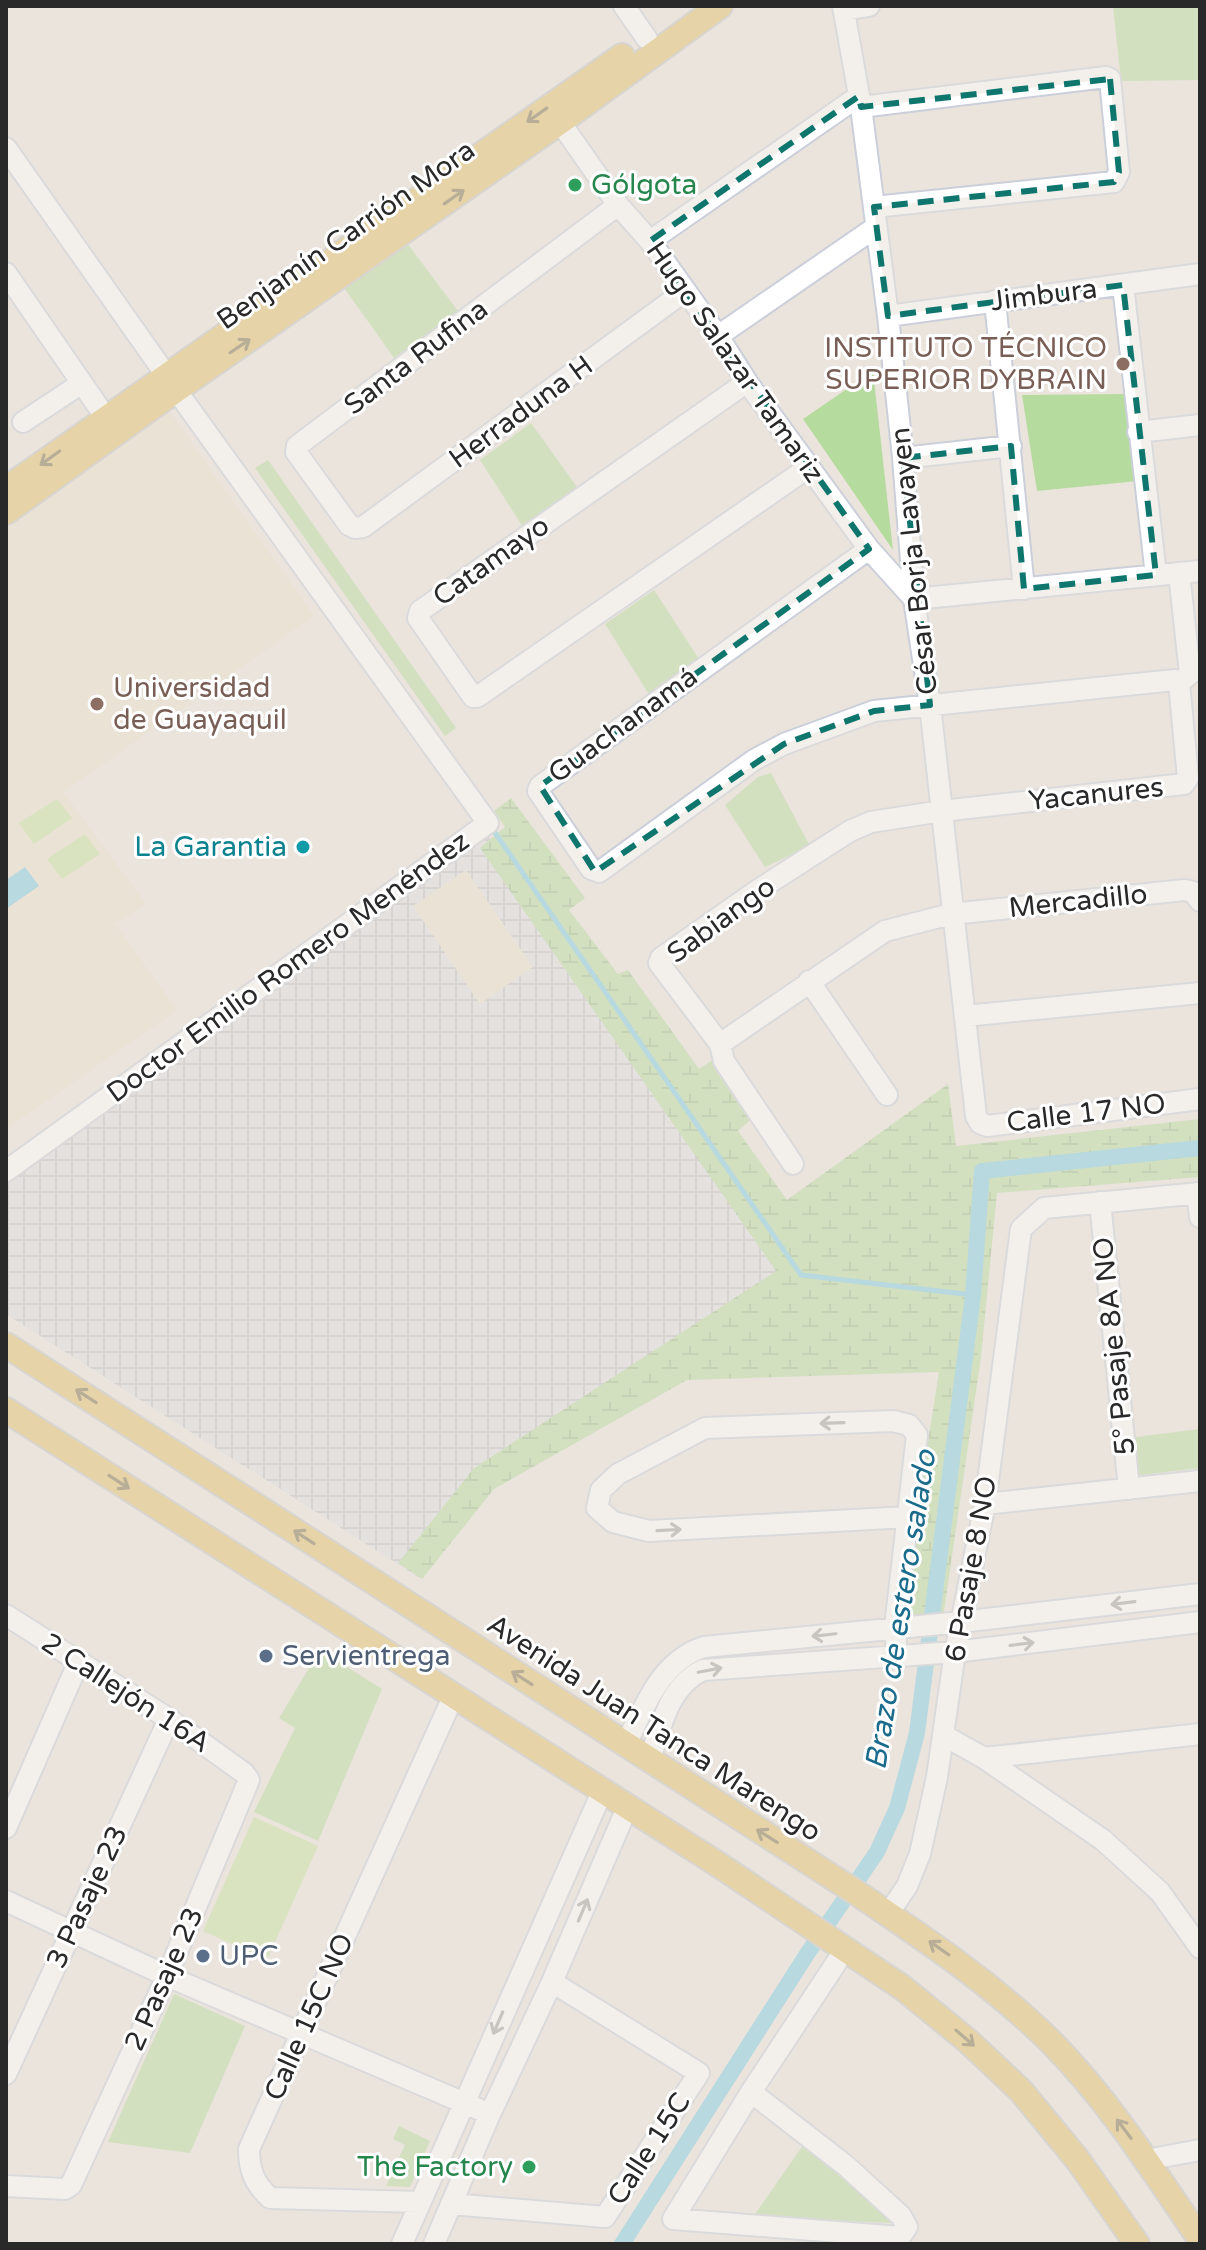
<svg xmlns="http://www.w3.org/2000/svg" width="1206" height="2250" viewBox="0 0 1206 2250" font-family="'Varela Round',sans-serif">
<defs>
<pattern id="industrial-grid" width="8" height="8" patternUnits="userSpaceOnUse" patternTransform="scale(2)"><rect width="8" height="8" fill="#dedde3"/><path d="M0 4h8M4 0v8" fill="none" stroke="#bebec3"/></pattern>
<pattern id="wetland-marsh" width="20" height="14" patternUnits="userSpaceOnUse" patternTransform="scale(2)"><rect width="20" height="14" fill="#b6db9e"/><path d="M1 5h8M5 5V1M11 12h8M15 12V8" fill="none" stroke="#9cbc88"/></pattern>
</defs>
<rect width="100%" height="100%" fill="#eae4dd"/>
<path fill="url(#industrial-grid)" d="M483 828 784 1267 494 1479 421 1579 6 1314V1160Z"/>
<path fill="#eadfcd" d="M165 405 314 616 63 792 146 904 115 924 177 1010 6 1129V523Z
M466 870 533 967 480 1004 413 906Z"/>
<path fill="url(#wetland-marsh)" d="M511 798 585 898 569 910 618 974 628 970 699 1069 716 1058 756 1115 738 1131 787 1200 948 1084 956 1146 1200 1119V1177L997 1193 981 1357 943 1618 900 1620 939 1372 687 1380 494 1489 422 1579 398 1563 474 1468 776 1271 480 848 505 827 494 811Z"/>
<path fill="#b6db9e" d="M1113 6H1200V80L1121 81Z
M404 239 458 311 394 358 340 282Z
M873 371 893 550 803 419Z
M1125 394 1138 481 1037 491 1022 395Z
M531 423 577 487 523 527 480 460Z
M268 460 456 728 445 736 255 468Z
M654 590 701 662 650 696 605 624Z
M771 773 810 846 765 867 725 805 758 777Z
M1200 1429V1468L1133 1476 1128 1438Z
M320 1650 382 1689 318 1841 254 1812 295 1728 279 1718Z
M174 1994 245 2026 190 2153 108 2142Z
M399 2126 430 2141 410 2187 386 2186 405 2145 393 2139Z
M804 2144 892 2223 753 2217Z"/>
<path fill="#c7e29b" d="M57 799 72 818 34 844 19 823Z
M85 834 100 854 62 879 47 859Z
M254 1817 318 1846 267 1960 203 1931Z"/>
<path fill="#7acce2" d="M25 867 39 886 6 909V880Z"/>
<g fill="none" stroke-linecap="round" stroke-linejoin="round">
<path stroke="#7acce2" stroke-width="5" d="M491 827 801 1275 973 1295"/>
<path stroke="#7acce2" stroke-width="16" d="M622 2244 807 1954 877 1852 897 1808 917 1733 973 1295 982 1171 1200 1148"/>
<g stroke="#cbcfda" stroke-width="24">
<path id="minor" d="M624 6 647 39
M843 6 861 107 888 316 903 458 914 599 930 705 976 1116 980 1123 987 1126 1200 1099
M844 10 869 6
M861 107 1106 77 1110 79 1119 172 1114 182 874 207
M560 122 618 205 650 241 718 336 747 382 869 549 914 599 1200 571
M6 148 166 375
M618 205 297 446 296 452 349 525 355 528 363 527 685 291
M650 241 859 96
M6 273 106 418
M1123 285 1156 575
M995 301 1024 589
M888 316 1200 274
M718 336 876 227
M747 382 420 611 418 618 473 697H477L809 467
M23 422 82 383
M1138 432 1200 425
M903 458 1011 446
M869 549 540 786 538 791 591 869 599 872 754 760 784 744 874 711 1175 680 1179 683
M1179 683 1190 674 1179 573
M809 981 887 1095
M965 1016 1200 993
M720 1044 659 963 661 958 758 890 850 831 871 822 942 811 1184 784 1188 778 1179 683
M720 1044 885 931 951 914 1185 890 1193 892 1200 901
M720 1044 724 1061 793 1164
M6 1171 488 823 176 390
M1197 1193 1200 1217
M1100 1202 1129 1489
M985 1504 1200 1481
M6 1615 169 1719 244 1773 249 1780 167 1976 71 2185 65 2189 6 2186
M897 1656 895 1627 917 1435 909 1425 893 1421 705 1428 618 1474 601 1490 597 1508 613 1522 649 1531 908 1517
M943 1735 984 1758 1103 1840 1160 1892 1200 1948
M625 1746C644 1708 660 1661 704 1647L961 1622 1200 1594
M984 1758 1200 1734
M649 1761C661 1728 668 1686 703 1670L955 1652 1200 1622
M6 1828 79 1661
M6 1901 167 1976 490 2114
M888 1914 907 1886 920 1854 937 1777 955 1652 985 1504 1021 1229 1044 1208 1200 1193
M6 2074 169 1719
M751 2092 845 2165 901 2216 907 2227 900 2237 673 2219 751 2092 846 1948
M1146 2160 1200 2150
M420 2202 270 2198C254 2183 249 2170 249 2149L453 1697
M451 2204 605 2217 699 2073 552 1982
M402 2244 602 1792
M434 2244 490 2114 552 1982 627 1808"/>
</g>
<g stroke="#c3c3c3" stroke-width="28">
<path id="major" d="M6 489 622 56
M6 512 176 390 560 122 720 6
M6 1345 860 1895C928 1941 995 1986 1053 2044 1110 2102 1154 2172 1200 2239
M6 1410 719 1865 903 1988 968 2041 1021 2091 1077 2159 1137 2244"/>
</g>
<use href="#minor" stroke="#fff" stroke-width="20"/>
<use href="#major" stroke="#e2c069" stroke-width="24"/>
</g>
<defs><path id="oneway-shaft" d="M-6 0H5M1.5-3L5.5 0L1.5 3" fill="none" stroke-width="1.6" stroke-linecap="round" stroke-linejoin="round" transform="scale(2)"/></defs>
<g stroke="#7c6d46">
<use href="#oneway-shaft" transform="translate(537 115) rotate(145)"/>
<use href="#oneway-shaft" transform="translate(454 197) rotate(-35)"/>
<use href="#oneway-shaft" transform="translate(240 346) rotate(-34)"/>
<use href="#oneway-shaft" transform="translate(50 458) rotate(144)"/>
<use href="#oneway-shaft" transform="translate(86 1396) rotate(-147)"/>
<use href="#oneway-shaft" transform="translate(119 1482) rotate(33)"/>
<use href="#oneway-shaft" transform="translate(304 1537) rotate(-147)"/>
<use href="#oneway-shaft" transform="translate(522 1678) rotate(-147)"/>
<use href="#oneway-shaft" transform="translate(767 1836) rotate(-148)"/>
<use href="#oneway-shaft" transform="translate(939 1948) rotate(-145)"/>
<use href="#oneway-shaft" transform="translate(965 2038) rotate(41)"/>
<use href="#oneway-shaft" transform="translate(1124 2129) rotate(-127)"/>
</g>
<g stroke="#9f9f9f">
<use href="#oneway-shaft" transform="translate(832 1423) rotate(178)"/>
<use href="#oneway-shaft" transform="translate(669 1530) rotate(-3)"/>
<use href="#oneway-shaft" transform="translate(1123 1603) rotate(173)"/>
<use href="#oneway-shaft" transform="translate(824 1635) rotate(174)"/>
<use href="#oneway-shaft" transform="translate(1022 1644) rotate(-7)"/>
<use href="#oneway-shaft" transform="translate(710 1670) rotate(-11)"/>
<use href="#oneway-shaft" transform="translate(583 1910) rotate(-67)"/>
<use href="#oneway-shaft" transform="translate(498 2023) rotate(113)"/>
</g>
<path d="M0 0H1206V2250H0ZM1110 79 1119 172 1114 182 874 207 888 316 1123 285 1156 575 1024 589 1011 446 903 458 930 705 874 711 784 744 595 872 540 786 869 549 650 241 859 96 861 107Z" fill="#eae4dd" fill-opacity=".55" fill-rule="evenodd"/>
<path fill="none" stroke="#0f766e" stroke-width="6" stroke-dasharray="16 10" stroke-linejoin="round" d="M1110 79 1119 172 1114 182 874 207 888 316 1123 285 1156 575 1024 589 1011 446 903 458 930 705 874 711 784 744 595 872 540 786 869 549 650 241 859 96 861 107Z"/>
<g fill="#2e9e5b" stroke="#fff" stroke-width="3">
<circle cx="575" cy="185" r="8"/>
<circle cx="529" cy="2167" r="8"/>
</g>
<g fill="#8d6e63" stroke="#fff" stroke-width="3">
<circle cx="1123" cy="364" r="8"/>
<circle cx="97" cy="704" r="8"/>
</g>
<circle fill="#0f9aa8" stroke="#fff" stroke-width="3" cx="303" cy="847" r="8"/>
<g fill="#5c6f8a" stroke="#fff" stroke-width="3">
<circle cx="266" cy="1656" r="8"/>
<circle cx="203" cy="1956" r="8"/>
</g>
<g text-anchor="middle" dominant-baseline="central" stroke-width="6" stroke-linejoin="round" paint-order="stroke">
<g font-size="28" fill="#27864d" stroke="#fff" text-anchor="start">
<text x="591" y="185">Gólgota</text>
<text x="513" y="2167" text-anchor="end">The Factory</text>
</g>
<g font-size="28" fill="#292929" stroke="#fff">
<text transform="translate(346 235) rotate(-35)">Benjamín Carrión Mora</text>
<text transform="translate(1044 295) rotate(-7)">Jimbura</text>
<text transform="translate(416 357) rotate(-37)">Santa Rufina</text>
<text transform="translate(735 362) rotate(55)">Hugo Salazar Tamariz</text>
<text transform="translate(521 412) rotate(-36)">Herraduna H</text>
<text transform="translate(491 561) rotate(-35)">Catamayo</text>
<text transform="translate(914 561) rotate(-96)">César Borja Lavayen</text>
<text transform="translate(623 725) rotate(-36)">Guachanamá</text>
<text transform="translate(1096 794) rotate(-6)">Yacanures</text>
<text transform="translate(1078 901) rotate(-6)">Mercadillo</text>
<text transform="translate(721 920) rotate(-36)">Sabiango</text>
<text transform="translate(288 967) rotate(-36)">Doctor Emilio Romero Menéndez</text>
<text transform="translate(1086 1113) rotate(-7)">Calle 17 NO</text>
<text transform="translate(1114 1346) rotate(-96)">5° Pasaje 8A NO</text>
<text transform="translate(971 1569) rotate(-80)">6 Pasaje 8 NO</text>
<text transform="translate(126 1693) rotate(33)">2 Callejón 16A</text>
<text transform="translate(654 1728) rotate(33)">Avenida Juan Tanca Marengo</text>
<text transform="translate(87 1897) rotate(-65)">3 Pasaje 23</text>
<text transform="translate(164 1979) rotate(-66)">2 Pasaje 23</text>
<text transform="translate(309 2017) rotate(-66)">Calle 15C NO</text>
<text transform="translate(649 2149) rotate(-57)">Calle 15C</text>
</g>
<g font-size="28" fill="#785e54" stroke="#fff" text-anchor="end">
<text x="1107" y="348">INSTITUTO TÉCNICO<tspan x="1107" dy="32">SUPERIOR DYBRAIN</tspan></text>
<text x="113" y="688" text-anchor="start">Universidad<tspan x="113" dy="32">de Guayaquil</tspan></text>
</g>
<g font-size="28" fill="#0d838f" stroke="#fff" text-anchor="end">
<text x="287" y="847">La Garantia</text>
</g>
<g font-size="28" fill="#4e5e75" stroke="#fff" text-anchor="start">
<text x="282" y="1656">Servientrega</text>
<text x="219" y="1956">UPC</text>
</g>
<g font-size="30" font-style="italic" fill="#1a6b8c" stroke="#fff">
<text transform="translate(901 1610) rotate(-81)">Brazo de estero salado</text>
</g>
</g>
<rect width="1206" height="2250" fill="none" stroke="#292929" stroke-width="16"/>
</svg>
